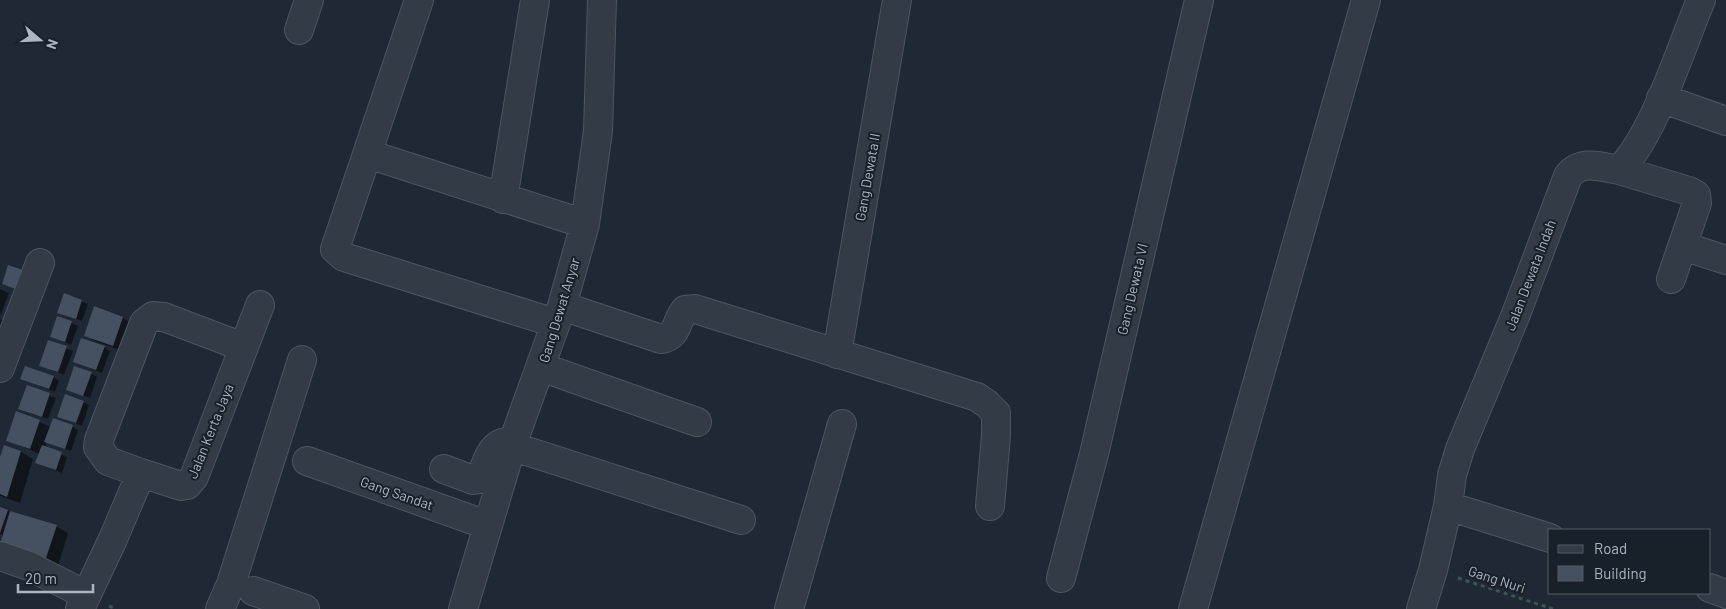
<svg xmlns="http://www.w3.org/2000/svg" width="1726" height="609" viewBox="0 0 1726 609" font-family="Barlow,sans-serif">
<rect width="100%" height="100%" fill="#1f2936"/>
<path fill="#0007" d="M0 289 9 293 1 314H0Z
M64 295 88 304 82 321 65 315Z
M95 308 123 318 135 325 126 352 97 342 85 335Z
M58 317 78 326 71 345 51 336Z
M0 319 6 322 0 336Z
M49 341 73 351 64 375 40 365Z
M104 347 110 351 102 373 75 362Z
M91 373 97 377 90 398 67 389Z
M53 377 59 381 55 392 22 379Z
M27 387 56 398 48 419 26 412Z
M83 402 89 405 82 426 59 416Z
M17 413 51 427 72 426 78 430 71 451 47 442 45 448 67 457 62 473 37 463 40 454 7 440Z
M4 447 21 452 33 459 20 503 0 496V461Z
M0 508 56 526 68 533 57 570 0 534Z"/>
<path fill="#455060" d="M8 265 23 270 16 289 2 284Z
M64 293 82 300 76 319 57 313Z
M94 306 123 317 113 346 84 336Z
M57 316 72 321 65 342 50 337Z
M81 338 105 346 96 370 73 362Z
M48 340 67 346 58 372 39 366Z
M25 366 54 376 49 389 20 379Z
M74 366 92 372 83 396 66 390Z
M27 385 50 393 42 417 18 409Z
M65 394 84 401 76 423 57 417Z
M16 411 40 420 30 449 6 441Z
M53 418 73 425 65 449 44 442Z
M4 445 21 451 7 497 0 494V457Z
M42 445 62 452 56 470 35 463Z
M0 507 8 510 0 533Z
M10 511 57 525 44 564 0 544Z"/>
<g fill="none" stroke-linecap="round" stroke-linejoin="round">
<g stroke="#4d5661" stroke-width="30">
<path id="minor" d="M419 0 335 249 344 257 555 323
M299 30 309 0
M1661 98 1726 121
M368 154 585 224
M1619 170 1689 191 1696 195 1697 203 1671 279
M503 199 535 0
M1683 246 1726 260
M562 306 661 339C678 337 676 320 685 310L695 309 977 397 987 404 996 413V435L990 506
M837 354 897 0
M541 367 697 422
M0 368 40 263
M307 461 487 525
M444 469 473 480 480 479C485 467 489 448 502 443L741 520
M141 473 108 461 98 447 99 440 144 323 153 316 164 317 243 347
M1448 506 1550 538
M0 556 29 566 86 595
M1061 578 1094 454 1199 0
M1710 588 1726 594
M253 591 305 609
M80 609 113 539 141 473 181 486 187 485 194 477 260 305
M220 609 231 584 302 360
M463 609 512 445 562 306 585 224 598 131 602 0
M789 609 842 424
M1193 609 1366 0
M1421 609 1433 570 1448 506 1452 475 1460 449 1516 314 1568 176C1581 159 1602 167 1619 170 1654 136 1681 47 1701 0"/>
</g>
<path stroke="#3e5254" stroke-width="3" stroke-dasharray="4 4" stroke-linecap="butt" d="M1458 578 1553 609
M109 606 116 609"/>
<use href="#minor" stroke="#323b46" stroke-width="28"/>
</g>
<g text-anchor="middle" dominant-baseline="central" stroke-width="4" stroke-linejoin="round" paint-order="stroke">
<g font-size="14" fill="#acb6c3" stroke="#18202a">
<text transform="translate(867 177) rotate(-80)">Gang Dewata II</text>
<text transform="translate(1530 275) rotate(-69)">Jalan Dewata Indah</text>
<text transform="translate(1132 289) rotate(-77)">Gang Dewata VI</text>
<text transform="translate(559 310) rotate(-73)">Gang Dewat Anyar</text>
<text transform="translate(210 431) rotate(-68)">Jalan Kerta Jaya</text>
<text transform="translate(397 493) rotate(19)">Gang Sandat</text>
<text transform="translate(1497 579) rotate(18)">Gang Nuri</text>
</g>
</g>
<rect x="1548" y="529" width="162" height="65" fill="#18202a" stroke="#535c67"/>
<rect x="1558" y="545" width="25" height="8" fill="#323b46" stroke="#535c67"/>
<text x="1594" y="554" font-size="15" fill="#acb6c3">Road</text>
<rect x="1558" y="566" width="25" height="15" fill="#455060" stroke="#535c67"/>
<text x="1594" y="579" font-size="15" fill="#acb6c3">Building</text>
<g transform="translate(40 40) rotate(109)" stroke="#18202a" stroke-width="4" paint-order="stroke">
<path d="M0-4L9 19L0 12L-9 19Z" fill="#acb6c3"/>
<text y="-8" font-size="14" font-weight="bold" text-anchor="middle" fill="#acb6c3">N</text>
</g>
<path d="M18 584v8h75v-8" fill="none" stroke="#acb6c3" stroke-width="2.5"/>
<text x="25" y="584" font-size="15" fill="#acb6c3" stroke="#18202a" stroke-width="4" paint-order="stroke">20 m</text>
</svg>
